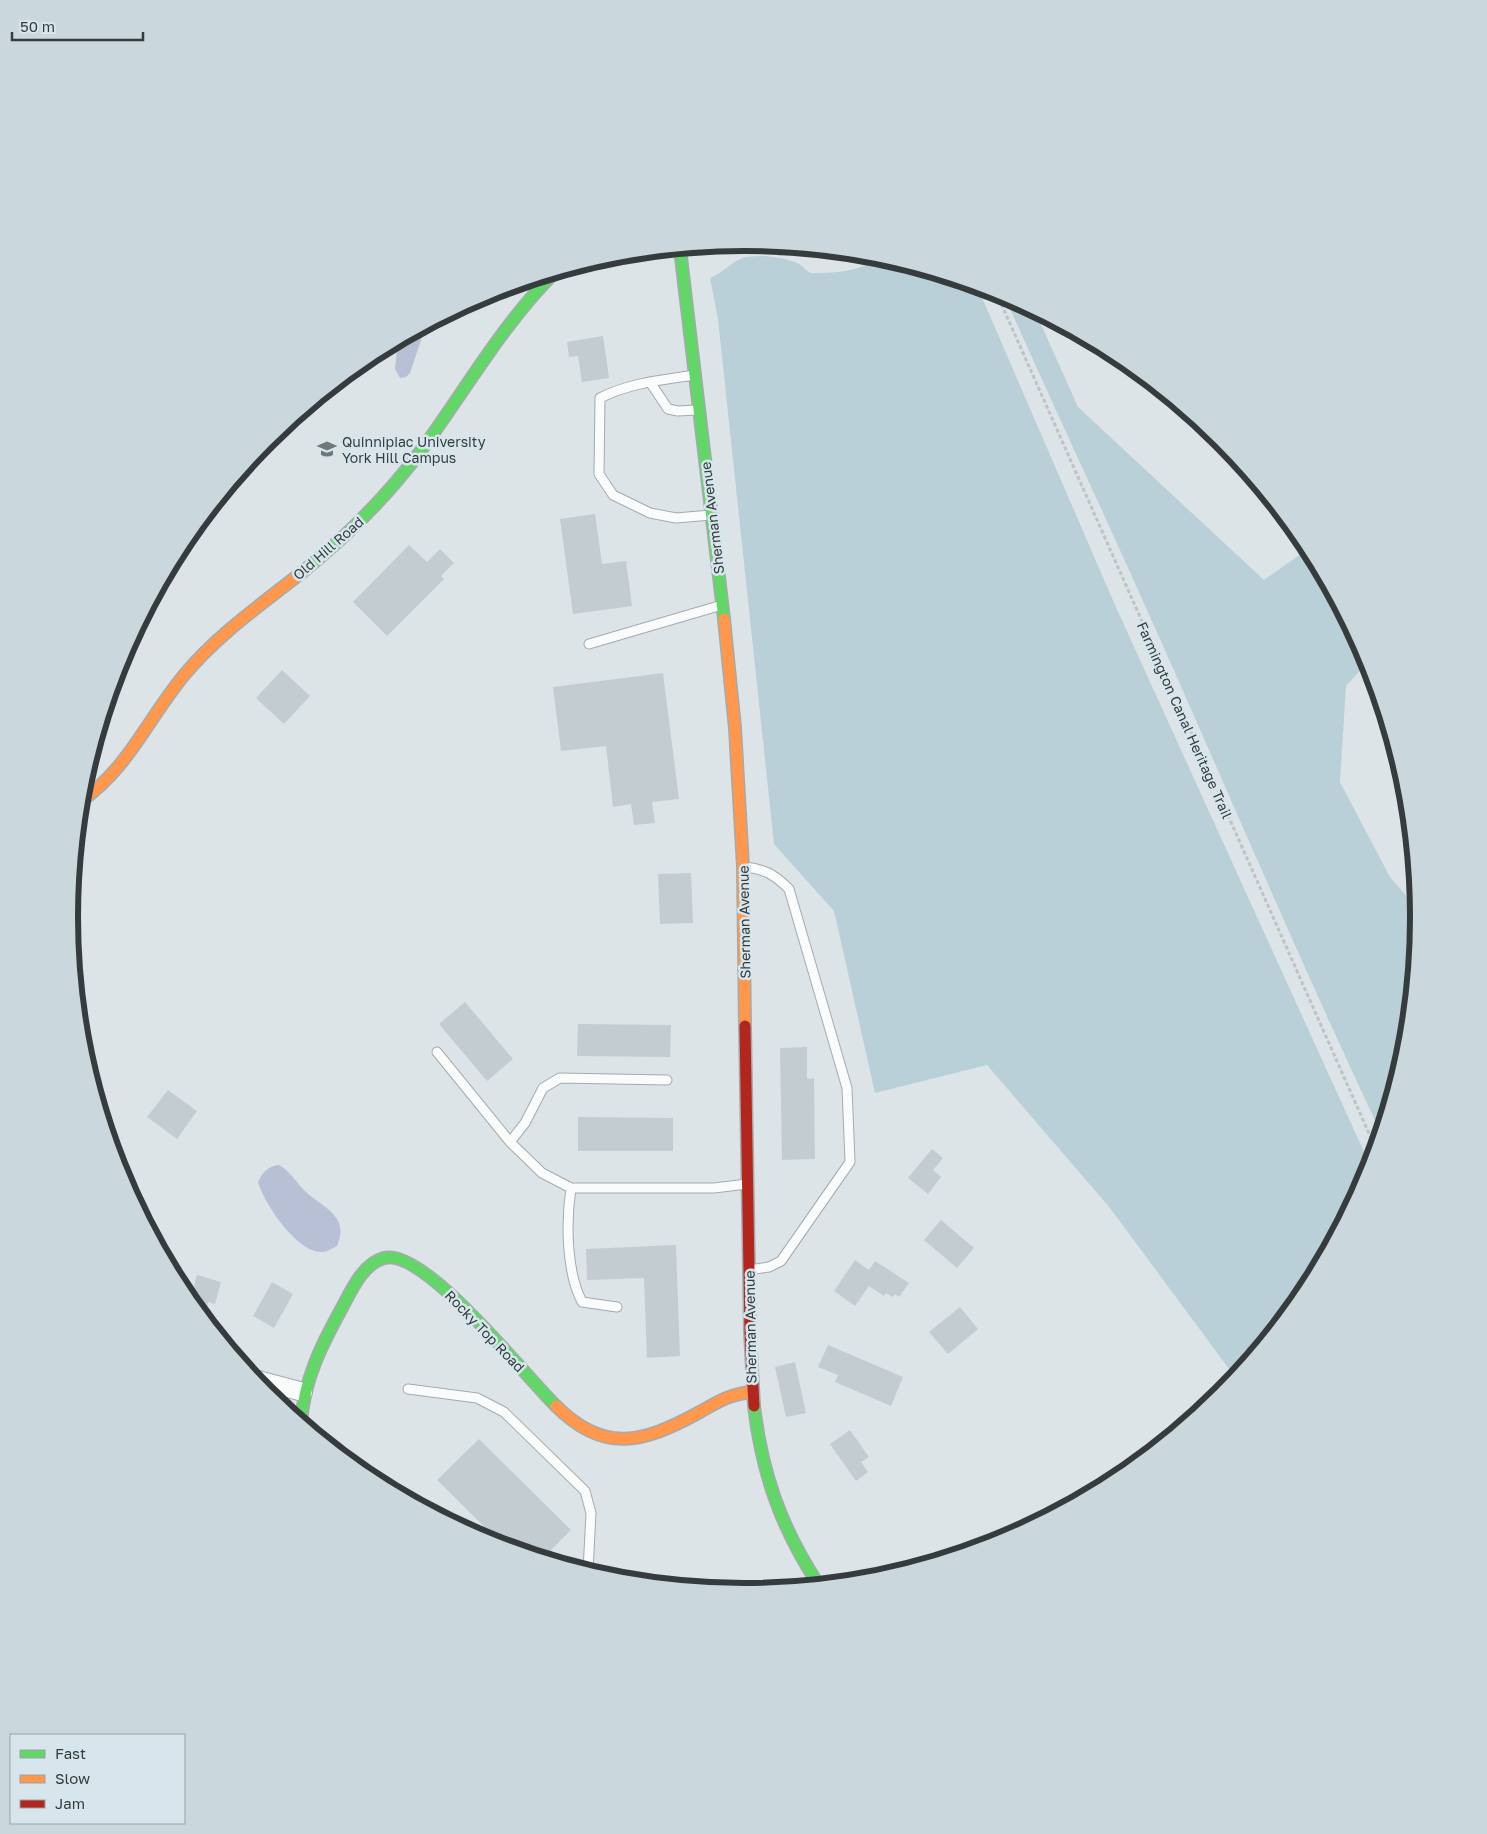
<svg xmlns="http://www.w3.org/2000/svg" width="1487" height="1834" viewBox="0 0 1487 1834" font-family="'Golos Text',sans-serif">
<rect width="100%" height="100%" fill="#dce4e7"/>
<path fill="#bad0d8" d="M876 255 977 286 1115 605 1370 1165 1367 1175 1304 1292 1235 1377 1110 1208 987 1065 875 1093 834 911 774 844 718 319 710 278C722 273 731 263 740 259 754 253 785 257 799 264 803 266 806 271 811 273 828 273 867 273 876 255Z
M1004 295 1035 311 1078 407 1264 580 1308 549 1367 659 1368 662 1346 686 1340 782 1390 877 1417 908 1418 917 1405 1049 1380 1131C1303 968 1233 803 1160 639 1109 524 1055 410 1004 295Z"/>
<path fill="#b8c0d5" d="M426 325 410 373 406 377 400 378 395 369 398 340Z
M279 1165C291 1172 297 1184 307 1193 317 1202 334 1210 339 1223 342 1232 340 1238 337 1246 333 1248 327 1252 322 1252 297 1253 264 1203 258 1182 263 1172 268 1166 279 1165Z"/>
<path fill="#c3ccd1" d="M603 336 609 378 582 382 578 356 569 357 567 342Z
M595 514 602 564 626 561 632 606 573 614 560 519Z
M409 545 427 562 440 549 454 563 441 576 444 579 387 636 353 602Z
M282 670 310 696 284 724 256 698Z
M663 673 679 799 652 802 655 823 634 825 631 804 613 807 606 746 561 751 553 687Z
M691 873 693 923 660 924 658 874Z
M465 1002 513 1059 487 1081 439 1024Z
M578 1024 671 1025 670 1057 577 1056Z
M807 1047V1079L814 1078 815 1159 782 1160 780 1048Z
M168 1090 197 1111 177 1139 147 1117Z
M578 1117 673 1118V1151H578Z
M932 1149 943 1158 933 1170 941 1177 928 1194 908 1178Z
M941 1220 974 1248 957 1268 924 1240Z
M676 1245 680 1356 647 1358 644 1278 587 1280 586 1249Z
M855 1260 869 1270 875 1261 909 1283 899 1297 895 1294 893 1297 886 1293 884 1296 869 1286 855 1306 834 1291Z
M197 1275 221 1282 215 1304 208 1302 204 1318 190 1301Z
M272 1282 293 1294 274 1328 253 1316Z
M960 1307 978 1329 948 1354 929 1332Z
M828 1345 903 1377 891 1406 835 1382 838 1375 818 1367Z
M795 1362 806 1413 786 1417 775 1367Z
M850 1430 869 1457 861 1462 868 1472 856 1481 830 1444Z
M479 1439 571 1530 551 1550 565 1565 504 1546 437 1480Z"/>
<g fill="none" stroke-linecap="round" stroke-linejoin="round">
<g stroke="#a4abad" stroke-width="11">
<path id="lane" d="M694 375C662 380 629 383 600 398L599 474 613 495 650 513 676 518 711 515
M650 382 668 409 678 411 697 410
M589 644 722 605
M745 867C765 869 775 875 789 889L847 1088 850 1162 781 1261 769 1267 749 1270
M437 1052 510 1142 542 1173 571 1188H714L747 1184
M510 1142 525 1123 543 1088 560 1078 667 1080
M571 1188C566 1221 566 1271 582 1302L617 1307
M408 1389 477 1398 504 1412 585 1491 591 1513 588 1571"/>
</g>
<g stroke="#a4abad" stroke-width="20">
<path id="street" d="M254 1379 303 1392"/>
</g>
<g stroke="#a4abad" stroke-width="14">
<path id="fast" d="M680 249 724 619
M306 569C348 535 387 496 420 452 465 391 501 326 555 272
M754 1406C762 1474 781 1527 818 1584
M301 1423C304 1379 322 1344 343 1306 352 1289 363 1264 384 1258 424 1247 527 1378 556 1406"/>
</g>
<g stroke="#a4abad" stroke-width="14">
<path id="slow" d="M724 619 735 728 743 866 745 1026
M80 802C129 768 148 718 185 674 219 633 265 602 306 569
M556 1406C604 1454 643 1443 698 1413 718 1402 727 1395 751 1392"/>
</g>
<g stroke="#a4abad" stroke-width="14">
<path id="jam" d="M745 1026 750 1332 754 1406"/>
</g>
<path stroke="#c0c3c4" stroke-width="3" stroke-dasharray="4 2.5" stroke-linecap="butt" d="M996 292 1375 1147"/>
<use href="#lane" stroke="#fafbfb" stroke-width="9"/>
<use href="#street" stroke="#fafbfb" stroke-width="18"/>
<use href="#fast" stroke="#63d668" stroke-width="11"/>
<use href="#slow" stroke="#ff974d" stroke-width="11"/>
<use href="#jam" stroke="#b3261e" stroke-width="11"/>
</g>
<defs>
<g id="university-bare" transform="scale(1.5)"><path d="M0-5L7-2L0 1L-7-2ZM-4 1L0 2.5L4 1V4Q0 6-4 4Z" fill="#707779" stroke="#d7e6ec" stroke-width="2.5" paint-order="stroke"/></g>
</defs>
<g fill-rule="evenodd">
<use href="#university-bare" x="327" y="449"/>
</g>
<g text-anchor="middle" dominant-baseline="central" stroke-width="5" stroke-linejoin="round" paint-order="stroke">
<g font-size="14" fill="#363c3e" stroke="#d7e6ec" text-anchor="start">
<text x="342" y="441">Quinnipiac University<tspan x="342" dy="16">York Hill Campus</tspan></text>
</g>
<g font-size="14" fill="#363c3e" stroke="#d7e6ec">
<text transform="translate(712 518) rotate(-97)">Sherman Avenue</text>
<text transform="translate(328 548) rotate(-41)">Old Hill Road</text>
<text transform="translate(1185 720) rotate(66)">Farmington Canal Heritage Trail</text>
<text transform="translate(744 922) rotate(-91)">Sherman Avenue</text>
<text transform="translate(750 1327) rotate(-91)">Sherman Avenue</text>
<text transform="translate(485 1331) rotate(46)">Rocky Top Road</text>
</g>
</g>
<path d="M0 0H1487V1834H0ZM78 917a666 666 0 1 1 1332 0a666 666 0 1 1-1332 0Z" fill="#cad8de" fill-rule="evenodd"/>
<path fill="none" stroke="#363c3e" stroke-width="6" d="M78 917a666 666 0 1 1 1332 0a666 666 0 1 1-1332 0Z"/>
<rect x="10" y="1734" width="175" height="90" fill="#d7e6ec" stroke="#97a2a6"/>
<rect x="20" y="1750" width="25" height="8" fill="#63d668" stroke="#97a2a6"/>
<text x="55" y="1759" font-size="15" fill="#363c3e">Fast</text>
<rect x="20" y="1775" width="25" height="8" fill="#ff974d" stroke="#97a2a6"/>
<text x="55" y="1784" font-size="15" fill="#363c3e">Slow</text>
<rect x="20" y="1800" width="25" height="8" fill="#b3261e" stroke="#97a2a6"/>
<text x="55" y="1809" font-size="15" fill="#363c3e">Jam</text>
<path d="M12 32v8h131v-8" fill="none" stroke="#363c3e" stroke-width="2.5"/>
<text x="20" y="32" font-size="15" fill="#363c3e" stroke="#d7e6ec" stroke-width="4" paint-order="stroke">50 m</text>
</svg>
